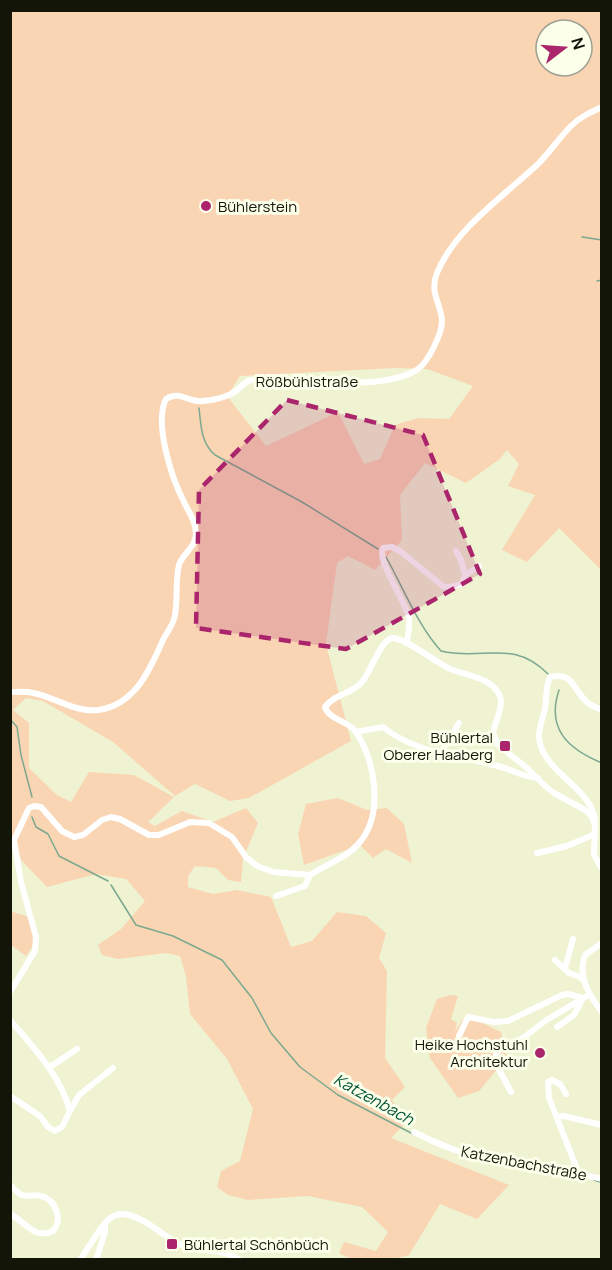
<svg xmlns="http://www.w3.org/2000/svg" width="612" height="1270" viewBox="0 0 612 1270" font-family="Manrope,sans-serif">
<rect width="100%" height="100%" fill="#eff3d1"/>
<path fill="#f9d5b4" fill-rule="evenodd" d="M10 11H601V570L559 528 527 562 502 550 535 495 508 486 519 464 507 450 500 459 466 483 425 463 400 495 402 540 375 570 348 556 337 563 326 644 351 741 249 798 230 801 195 784 175 796 113 742 43 701 26 698 13 710 29 723V768L57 795 71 802 89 772 134 775 174 797 148 822 155 826 182 811 213 822 246 808 258 823 243 859 241 882 228 880 216 868 195 866 188 876V887L213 894 237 890 271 897 291 947 312 941 337 912 366 916 386 933 379 958 387 971 385 1058 405 1087 392 1100 406 1123 391 1138 509 1185 477 1219 440 1204 409 1255C389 1261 358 1265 339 1253L344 1242 376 1251 388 1232 362 1207 308 1196 248 1200 228 1195 217 1187 221 1171 240 1161 253 1109 227 1059 190 1014 186 976 180 956 166 953 118 959 102 955 98 945 121 929 145 901 126 879 96 874 47 887 22 861 11 840ZM546 30H582V66H546ZM395 368 427 369 473 386 449 419 418 418 395 425 380 459 364 464 338 412 266 446 227 396 240 376Z
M338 798 367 810 387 808 404 824 412 863 386 849 373 858 360 845 304 865 298 834 306 804Z
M10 911 32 918 39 937 26 956 11 945Z
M450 995 458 996 451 1019 457 1023 455 1032 463 1019 472 1018 501 1032 507 1057 479 1091 458 1098 430 1058 426 1028 437 999Z"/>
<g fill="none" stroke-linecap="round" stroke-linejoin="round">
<path stroke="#7ba88f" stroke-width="1.5" d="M582 237 602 240
M597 281 602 280
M199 408C201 426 201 443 215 455L302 502 378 549
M386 557C404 589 417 624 441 651 483 661 512 638 548 674
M559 690C546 729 568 749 602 763
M10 719 17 727 21 755 32 797
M32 817 36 827 48 834 59 856 108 881
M111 885 136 925 173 936 222 960 252 998 271 1033 300 1067 338 1095 413 1134
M594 1180 600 1182"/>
<path stroke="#fff" stroke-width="6" d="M456 551 461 560 465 575
M407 642C408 634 410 626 409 618 405 599 377 563 383 548L392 547 400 551 444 587H449L462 584 465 575 479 566
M10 692C18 692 26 691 33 693 55 697 75 713 99 710 136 704 150 669 163 640 167 632 174 624 175 615 178 598 175 582 179 565 182 554 196 547 196 534 196 521 188 511 183 500 171 476 154 423 166 399 180 390 189 403 203 401 215 400 226 398 236 391 242 386 244 382 251 380 293 378 384 393 418 369 428 362 442 334 442 321 441 303 429 293 437 273 455 229 504 196 538 164 550 152 559 138 571 126 580 117 591 112 602 107
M356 732 383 727C417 754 457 755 498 766 511 769 525 778 538 778
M440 754 459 723
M595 822C594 788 540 772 539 736 539 726 543 718 545 709 547 697 545 688 550 677 574 671 573 691 588 703 592 706 597 708 602 710
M537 853 567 846 595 834
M276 896 305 886 310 875
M602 943 585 955C577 976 589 995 602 1012
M555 960 569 973 578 976 583 980
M565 968 573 939
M10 992 35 951 36 937 21 882 14 840 29 808 34 806 41 807 62 831 74 837 83 835 102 820 111 817 120 819 149 835H159L190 822 209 823 232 837 246 857 257 866 273 872 310 875C327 864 347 858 360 842 384 813 375 761 356 732 349 721 329 720 325 707 334 694 352 694 362 682 371 671 381 640 392 638 402 636 436 662 448 668 465 676 489 676 499 694 505 704 495 722 493 733L498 745 527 768 545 786 554 793 585 810 592 817 595 826 594 855 602 869
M10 1020C34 1048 60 1075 70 1111L62 1127 55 1131 48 1127 40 1116 10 1096
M459 1036 468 1017 494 1022 508 1021 562 995 568 994 583 998 574 1015 557 1027
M50 1067 77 1049
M511 1092 495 1062 496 1054 501 1048 523 1038 545 1021 590 994
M566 1094 560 1084 552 1080 548 1082 549 1098 579 1174
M70 1111 79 1095 113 1068
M557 1117 564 1116 602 1125
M414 1132C437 1144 462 1154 488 1159 525 1167 564 1169 602 1179
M10 1185C14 1188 17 1193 22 1195 28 1197 35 1194 41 1196 56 1200 63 1219 53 1231 34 1240 26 1222 10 1214
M80 1260C108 1220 110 1196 159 1231 168 1237 176 1244 187 1247 204 1252 226 1249 240 1260
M96 1260 105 1232V1224"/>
</g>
<path fill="#aa256c" fill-opacity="0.2" stroke="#aa256c" stroke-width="4.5" stroke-dasharray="12 8" stroke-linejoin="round" d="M287 400 423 435 480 574 346 649 196 628 199 490Z"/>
<g fill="#aa256c" stroke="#fcffea" stroke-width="2">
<circle cx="206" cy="206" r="6"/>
<rect x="499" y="740" width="12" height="12" rx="3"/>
<circle cx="540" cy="1053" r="6"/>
<rect x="166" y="1238" width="12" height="12" rx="3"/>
</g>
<g text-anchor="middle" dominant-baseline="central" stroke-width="6" stroke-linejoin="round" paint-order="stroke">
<g font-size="15" fill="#141509" stroke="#fcffea" text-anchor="start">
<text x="218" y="206">Bühlerstein</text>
<text x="493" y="737" text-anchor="end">Bühlertal<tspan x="493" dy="17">Oberer Haaberg</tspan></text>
<text x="528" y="1044" text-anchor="end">Heike Hochstuhl<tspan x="528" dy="17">Architektur</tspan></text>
<text x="184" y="1244">Bühlertal Schönbüch</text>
</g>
<g font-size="15" fill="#141509" stroke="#fcffea">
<text x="307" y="381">Rößbühlstraße</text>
<text transform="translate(524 1163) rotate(11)">Katzenbachstraße</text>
</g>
<g font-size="16" font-style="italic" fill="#035738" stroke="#fcffea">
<text transform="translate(374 1099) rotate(29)">Katzenbach</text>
</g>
</g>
<rect width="612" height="1270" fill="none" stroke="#141509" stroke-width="24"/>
<g transform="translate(564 48) rotate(73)"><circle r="28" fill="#fcffea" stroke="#9fa190" stroke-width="1.5"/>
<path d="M0-4.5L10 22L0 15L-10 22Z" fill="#aa256c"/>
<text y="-9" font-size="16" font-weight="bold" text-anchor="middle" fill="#141509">N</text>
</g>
</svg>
